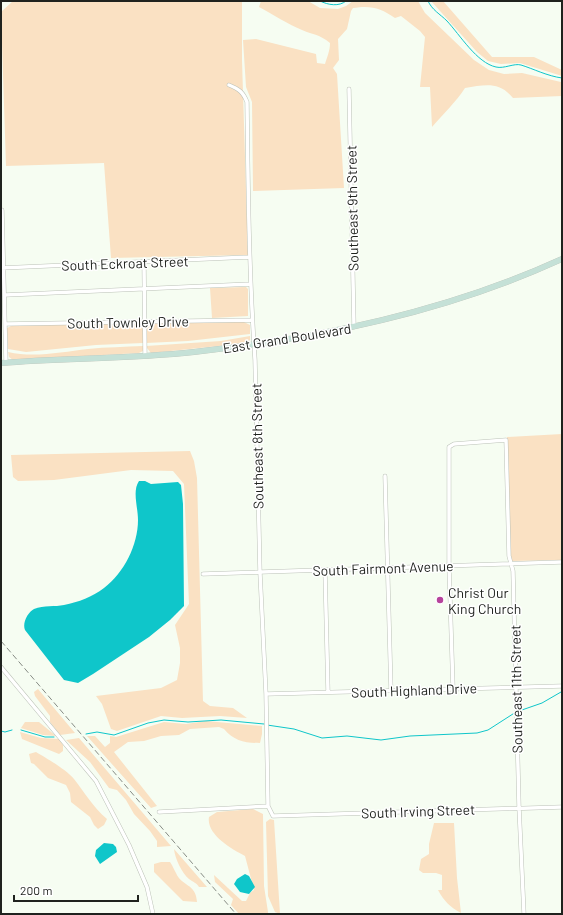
<svg xmlns="http://www.w3.org/2000/svg" width="563" height="915" viewBox="0 0 563 915" font-family="Barlow,sans-serif">
<rect width="100%" height="100%" fill="#f6fdf2"/>
<path fill="#fae1c3" d="M13 1H242V60L248 255 111 258 104 163 6 166 1 12Z
M261 1H308L320 8 338 9 346 6 353 1H418L425 13 474 60 489 70 504 74 522 73 561 82 562 96 513 98C499 81 485 85 465 88 456 102 443 114 432 127L430 87H420L425 37 420 31 401 16 395 18C381 8 371 5 353 8L351 11 347 29 338 39 339 60 333 68 337 74 344 188 253 191 252 102 246 87 243 40 256 39 316 54 317 63 325 64C327 57 330 51 330 43 319 34 314 35 302 30 289 25 272 14 259 7Z
M431 1H443L492 57H534L562 70V76L520 63 501 64 488 61 477 52Z
M246 287 248 289V316L212 318 210 288Z
M244 322 250 325V334L188 341 146 343V326L149 323Z
M140 323 143 326V343L96 345 26 352 8 349 7 328 13 325Z
M250 336V340L247 343 151 353 147 348 146 346 221 341Z
M143 346V351L139 353 13 360 9 357 8 352C34 358 62 352 88 349 106 347 125 347 143 346Z
M562 434V560L512 561 510 556 507 437Z
M190 451 194 461 197 478 203 701 210 706 233 708 247 718 220 716 182 718 161 716 117 731 111 729 102 704 96 696 161 688 177 680 180 663V648L175 625 189 604 184 484 173 471 131 470 54 480 18 481 13 477 11 455Z
M38 689 75 733 60 735 50 722V716L35 696 34 692Z
M206 721 262 726V734L260 743C245 743 234 741 224 729L219 727 190 729 179 735 161 736 144 741 128 742 114 752 157 806 151 808 87 736H95L105 747 110 743V736L116 737 164 722 186 724Z
M25 722H39L56 736 43 735 21 728Z
M20 732 41 738 59 739 63 745V751L59 754 22 739Z
M79 738 171 846 157 847V841L150 831 134 814 126 800 117 790 109 788 90 762 66 740Z
M36 752C46 758 67 770 74 779 85 793 93 807 107 819L104 825 98 829 94 825 90 817 71 802 70 793 66 785 48 778 34 764 31 763 29 754Z
M253 809 263 814 264 886 268 912V914H239L231 905 233 899 215 882 214 875 242 901H246L250 893 254 890 245 856C231 849 206 834 209 817L217 812Z
M270 819 274 820 280 914 275 912 268 896 266 822Z
M434 823H454L457 878 461 913C450 907 444 901 438 890H442V875L436 873H423L419 870 421 859 429 854V844Z
M174 849 207 887H199C197 883 193 882 189 879 182 873 175 859 174 849Z
M161 862H170C173 866 174 870 176 873 182 887 196 883 197 902L183 901 154 872V864Z"/>
<path fill="#0fc6ca" d="M139 481H145L151 484 178 482 181 485 183 504 184 606 170 620 149 637 93 674 78 683 64 680 25 630C22 623 28 612 34 609 44 605 55 607 64 605 79 602 92 597 104 588 124 573 138 545 138 520 138 507 132 491 139 481Z
M104 843 113 844 116 847 117 852 100 864 95 856 96 850Z
M245 874 249 876 255 887 249 894 240 892 234 884 237 879Z"/>
<g fill="none" stroke-linecap="round" stroke-linejoin="round">
<path stroke="#0fc6ca" stroke-width="1" d="M320 1C328 5 339 7 346 1
M428 1C432 10 440 14 447 21 460 35 477 63 496 67 504 69 514 63 521 65 534 69 547 76 562 78
M519 711 542 703 561 692
M267 725 294 729 322 738 347 736 381 740 410 736 477 733 488 730 516 712
M21 730 45 737H54
M1 731 5 732 12 730
M86 734 97 732 114 735 148 723 164 720 188 722 221 720 264 724"/>
<g stroke="#bcc2b8" stroke-width="4.5">
<path id="street" d="M229 85C239 89 243 92 247 102 248 188 249 274 255 360L260 573 266 694 268 806 273 816 562 807
M349 89 354 327
M2 210 6 362
M144 263 145 355
M1 268 249 257
M5 295 251 284
M5 324 251 320
M385 476 391 690
M325 570 328 692
M203 574 562 562
M1 667 96 781 129 845 147 887 153 914
M453 688 449 566V447L454 444 506 440 509 556 513 571 519 807 524 914
M266 694 562 686
M159 812 268 806"/>
</g>
<g stroke="#bcc2b8" stroke-width="6">
<path id="secondary" d="M1 363C65 358 130 359 194 352 320 338 446 312 562 259"/>
</g>
<use href="#street" stroke="#fff" stroke-width="3.5"/>
<use href="#secondary" stroke="#c5e1d7" stroke-width="5.5"/>
<path stroke="#878c85" stroke-width="1" stroke-dasharray="6 3" stroke-linecap="butt" d="M1 641 236 914"/>
</g>
<circle fill="#b6439c" stroke="#fff" stroke-width="1.5" cx="440" cy="600" r="4"/>
<g text-anchor="middle" dominant-baseline="central" stroke-width="3" stroke-linejoin="round" paint-order="stroke">
<g font-size="14" fill="#1f221e" stroke="#fff">
<text transform="translate(352 208) rotate(-91)">Southeast 9th Street</text>
<text transform="translate(125 263) rotate(-2)">South Eckroat Street</text>
<text transform="translate(128 322) rotate(-1)">South Townley Drive</text>
<text transform="translate(287 338) rotate(-9)">East Grand Boulevard</text>
<text transform="translate(257 446) rotate(-91)">Southeast 8th Street</text>
<text transform="translate(383 568) rotate(-2)">South Fairmont Avenue</text>
<text transform="translate(516 689) rotate(-91)">Southeast 11th Street</text>
<text transform="translate(414 690) rotate(-2)">South Highland Drive</text>
<text transform="translate(418 811) rotate(-2)">South Irving Street</text>
</g>
<g font-size="14" fill="#1f221e" stroke="#fff" text-anchor="start">
<text x="448" y="592">Christ Our<tspan x="448" dy="16">King Church</tspan></text>
</g>
</g>
<rect width="563" height="915" fill="none" stroke="#1f221e" stroke-width="4"/>
<path d="M14 895v6h124v-6" fill="none" stroke="#1f221e" stroke-width="2"/>
<text x="20" y="895" font-size="12" fill="#1f221e" stroke="#ffffff" stroke-width="3" paint-order="stroke">200 m</text>
</svg>
